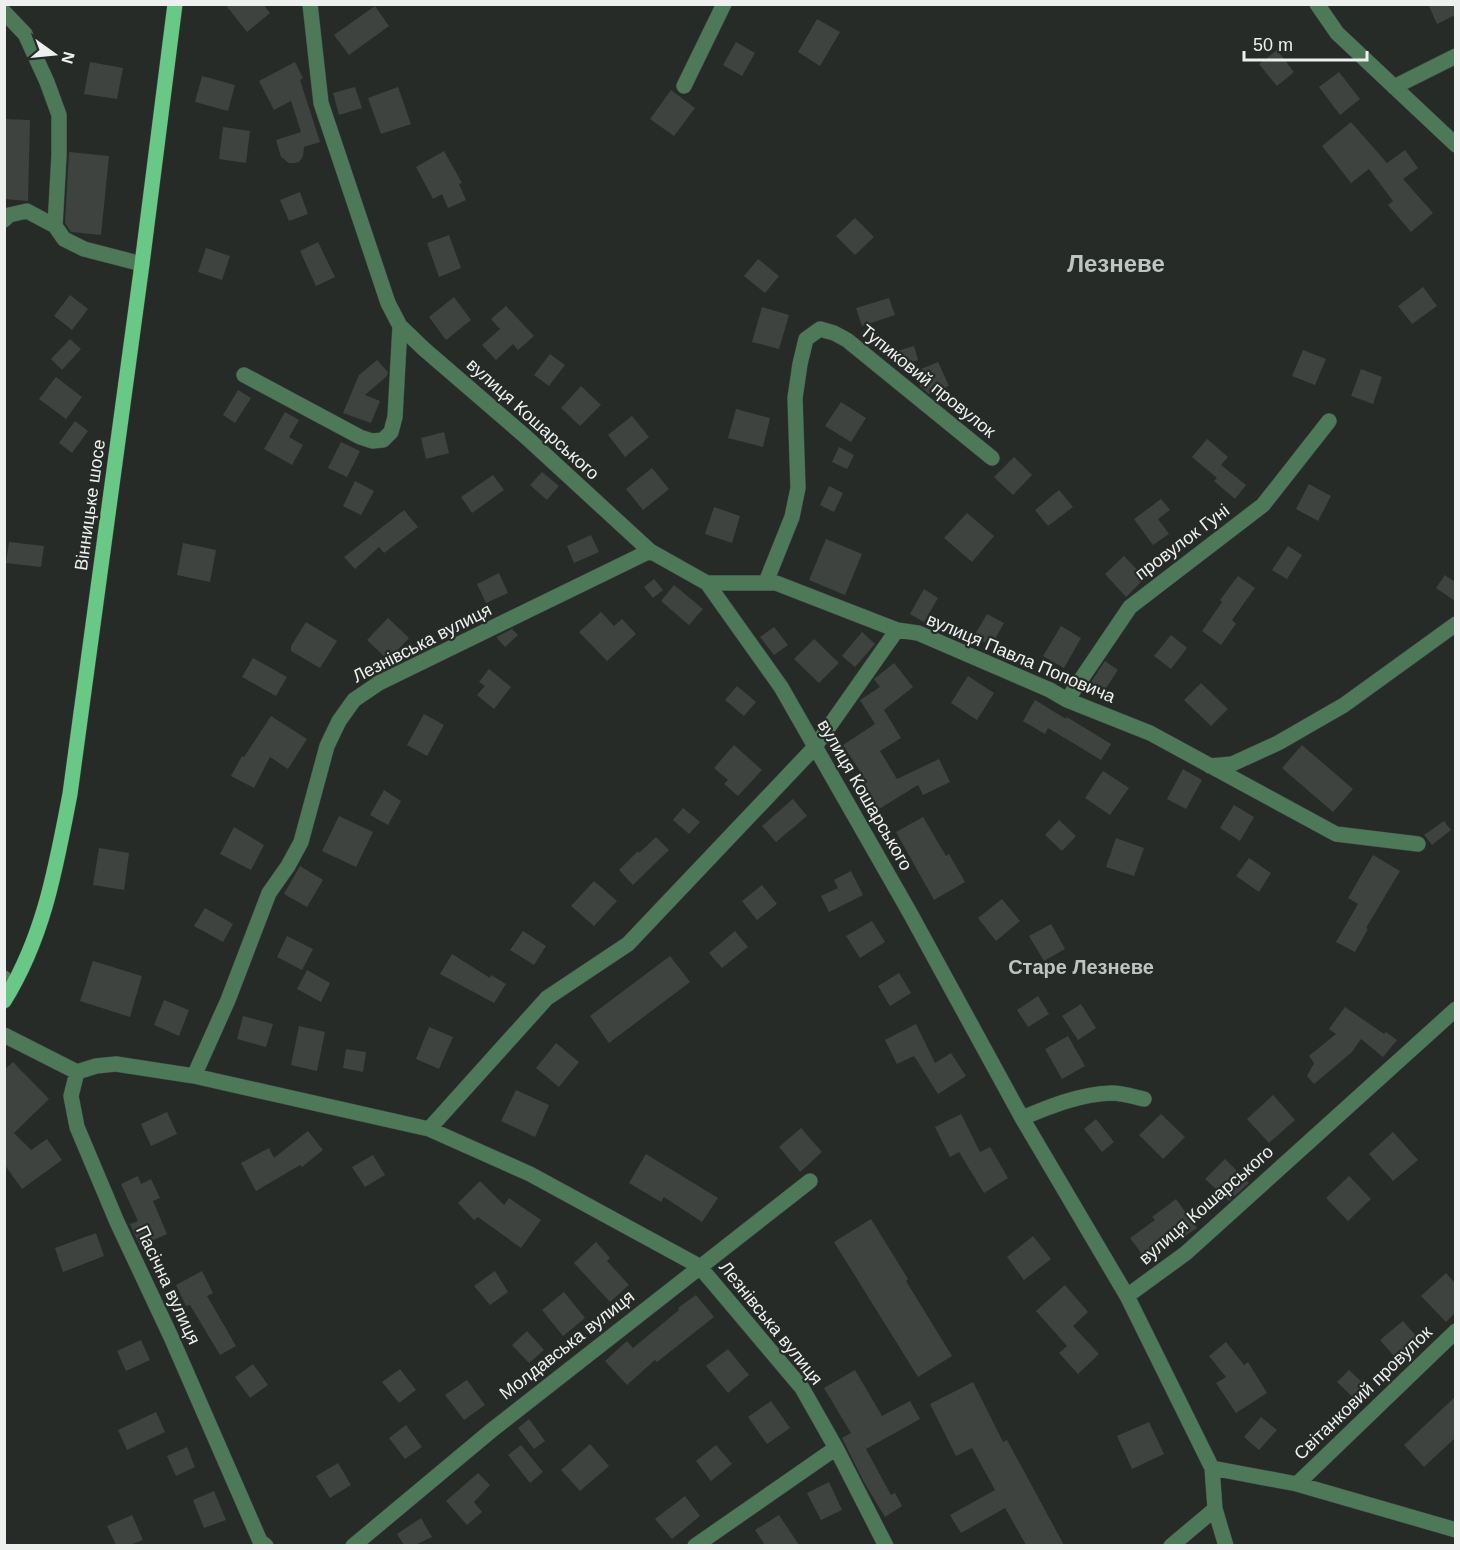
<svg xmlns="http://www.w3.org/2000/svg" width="1460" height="1550" viewBox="0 0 1460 1550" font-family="Helvetica,sans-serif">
<rect width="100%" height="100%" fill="#262b28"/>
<path fill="#3e433f" d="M225 4H263L270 13 247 32Z
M1428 4H1455V15L1437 24Z
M375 6 389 26 349 55 334 35Z
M817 19 840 32 820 66 798 52Z
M736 42 755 53 742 76 723 65Z
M1277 50 1294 72 1277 86 1259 64Z
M90 62 123 68 117 99 84 94Z
M295 62 303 78 300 80 320 142 304 147 303 156 299 162 295 163H289L281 157 276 140 301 132 291 101 274 110 259 81Z
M1339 72 1360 99 1340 115 1319 87Z
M202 76 235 85 228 111 195 102Z
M355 87 362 108 339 115 333 93Z
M398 87 411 124 381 134 368 98Z
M671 90 695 108 674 136 650 119Z
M4 119 30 120 28 201 4 199Z
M1351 122 1387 163 1405 150 1418 168 1403 179 1433 213 1411 232 1388 205 1393 201 1369 169 1351 183 1322 146Z
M223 127 250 131 246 163 219 159Z
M444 151 462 183 459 184 466 200 448 208 442 194 433 199 416 167Z
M69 152 109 156 101 235 71 232 65 223Z
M300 192 308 214 289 221 280 200Z
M855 218 874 237 855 255 836 236Z
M449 235 461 268 439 277 427 243Z
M318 242 335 277 316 286 300 251Z
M206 248 230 256 222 280 198 272Z
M758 259 779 276 765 293 744 276Z
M1423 287 1437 306 1412 324 1398 306Z
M70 295 88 309 72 330 54 316Z
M454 297 471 320 446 340 429 317Z
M889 298 895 315 862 326 856 308Z
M506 306 534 336 518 350 513 344 496 360 482 345 500 329 491 319Z
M762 307 789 315 779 349 752 342Z
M70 339 81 349 62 370 51 359Z
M914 346 918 360 902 365 897 351Z
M1303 350 1326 359 1315 385 1292 376Z
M550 354 565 365 549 386 534 375Z
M377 360 388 372 387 376 365 395 380 401 371 423 343 413 359 375Z
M938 362 949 386 929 394 920 386 914 372Z
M1361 369 1382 377 1373 404 1351 396Z
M56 377 82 397 66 419 39 399Z
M581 386 601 405 580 426 561 408Z
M238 390 251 398 235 423 223 415Z
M841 402 866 418 851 442 825 426Z
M736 409 770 418 763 447 728 438Z
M285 412 299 420 289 437 303 445 292 465 264 449Z
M632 416 649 437 625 457 608 435Z
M75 421 88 431 72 453 59 443Z
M444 432 449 453 426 459 421 438Z
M1207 439 1228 457 1221 465 1246 485 1235 499 1214 481 1217 478 1192 457Z
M341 442 360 451 347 477 328 468Z
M839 447 854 455 847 469 832 462Z
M1014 457 1032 475 1013 495 994 477Z
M652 468 669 489 643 510 626 489Z
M542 472 559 486 547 500 530 485Z
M493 475 504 490 472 513 461 497Z
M355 481 374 491 361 515 343 506Z
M1309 484 1331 496 1318 521 1296 509Z
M829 486 843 493 834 512 820 505Z
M1059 490 1073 507 1048 526 1035 510Z
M1161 499 1170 510 1158 519 1169 534 1153 545 1134 519Z
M714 507 740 516 732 543 705 534Z
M404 510 418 527 384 553 379 547 355 569 344 557Z
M967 513 994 536 972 562 944 538Z
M591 535 599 552 574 563 567 546Z
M826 539 862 554 845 595 809 580Z
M9 542 44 546 41 567 6 563Z
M183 543 216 550 210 582 177 575Z
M1288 546 1302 555 1287 579 1272 570Z
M1124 556 1145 578 1126 597 1105 574Z
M499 573 508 593 486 603 477 584Z
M1445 575 1455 582V601L1436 588Z
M1238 576 1255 588 1232 620 1236 624 1221 645 1202 631 1222 602 1220 600Z
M654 579 663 590 653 598 644 587Z
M674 585 703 609 689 625 661 601Z
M924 589 938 598 924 622 910 614Z
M601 612 614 626 622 619 636 634 607 661 579 632Z
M987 614 1004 623 991 646 974 636Z
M388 618 409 638 388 660 367 640Z
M306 622 337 641 320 668 291 651V646Z
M1061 626 1081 638 1064 668 1043 656Z
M774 627 788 645 774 655 760 637Z
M512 629 518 635 505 647 496 637Z
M862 632 875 644 855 667 842 656Z
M1171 635 1187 648 1171 669 1154 656Z
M814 639 839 663 819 683 794 659Z
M253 658 287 677 276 696 242 677Z
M1105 661 1118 670 1102 694 1089 685Z
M894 663 913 687 884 710 901 738 880 751 897 779 939 759 950 782 923 795 918 785 879 809 864 784 867 782 843 745 875 724 860 700 880 687 874 679Z
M489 669 511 687 494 709 477 695 485 686 479 682Z
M968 676 994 693 977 720 951 703Z
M1201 683 1228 709 1211 726 1184 700Z
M737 686 756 702 744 716 725 700Z
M1035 700 1066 719 1067 717 1111 744 1101 760 1048 728 1045 734 1023 721Z
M424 714 444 725 427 756 407 745Z
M271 716 307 739 288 769 270 757 254 788 231 776 242 756 244 757Z
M734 745 762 770 738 796 724 784 728 780 714 768Z
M1302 745 1353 789 1333 812 1282 768Z
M1183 769 1202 780 1186 809 1167 799Z
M1103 771 1129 788 1110 815 1085 798Z
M384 790 401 801 388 825 370 815Z
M793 799 807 816 776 842 762 826Z
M1234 805 1254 817 1240 841 1220 828Z
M683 808 700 822 689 834 673 820Z
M339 816 373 832 356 867 322 851Z
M923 817 946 856 949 854 965 882 934 900 896 832Z
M1059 820 1076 836 1062 851 1045 835Z
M1444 821 1451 830 1432 845 1424 835Z
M234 827 264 845 251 870 220 854Z
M656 837 669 850 633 885 619 870 638 851 639 853Z
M1116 838 1144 848 1134 876 1106 867Z
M99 848 129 853 124 890 93 885Z
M1373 855 1400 871 1366 928 1368 929 1355 952 1336 942 1358 904 1348 898Z
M1249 858 1271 873 1259 892 1236 876Z
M300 866 323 880 307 907 284 894Z
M851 871 863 895 829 912 821 896 838 888 834 880Z
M594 881 617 901 594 926 571 906Z
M762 885 777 904 757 920 742 901Z
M1002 899 1020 921 996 941 978 918Z
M205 908 233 924 223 942 194 926Z
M872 921 885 942 860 958 846 936Z
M1051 924 1065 949 1044 961 1029 936Z
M523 931 546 946 534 965 510 950Z
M735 931 748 947 722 968 709 953Z
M287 936 313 949 302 970 277 957Z
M452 954 490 978 491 975 506 984 494 1003 440 974Z
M670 956 690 982 609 1043 590 1016Z
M93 961 142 976 130 1017 80 1001Z
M307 970 330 983 321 1002 297 989Z
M899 973 911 993 890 1006 878 986Z
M1038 996 1049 1014 1028 1027 1017 1010Z
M164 1000 189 1010 179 1036 154 1025Z
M1081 1004 1096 1028 1078 1040 1062 1016Z
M1345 1007 1384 1034 1386 1032 1397 1040 1383 1057 1361 1039 1352 1052 1314 1084 1307 1076 1314 1063 1309 1056 1336 1034 1329 1029Z
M243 1016 273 1024 266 1047 237 1039Z
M916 1024 935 1063 951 1053 966 1076 938 1094 914 1056 897 1064 885 1040Z
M299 1026 325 1032 317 1071 291 1065Z
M429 1027 453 1037 439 1069 416 1059Z
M1068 1036 1085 1066 1062 1079 1045 1049Z
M556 1043 579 1062 559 1087 536 1068Z
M346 1049 366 1052 363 1072 343 1068Z
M13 1062 49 1099 14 1133 31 1150 47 1139 62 1160 22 1189 4 1164V1070Z
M516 1090 549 1105 535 1137 501 1121Z
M1273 1095 1295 1120 1269 1143 1247 1119Z
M167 1112 177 1134 151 1146 141 1124Z
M961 1114 980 1152 990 1147 1008 1178 984 1193 959 1152 950 1157 935 1127Z
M1161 1114 1185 1137 1163 1159 1139 1135Z
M1096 1119 1114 1142 1102 1152 1084 1129Z
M801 1128 822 1152 800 1172 779 1147Z
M308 1131 323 1150 302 1167 300 1165 256 1191 241 1163 269 1148 274 1158Z
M1393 1132 1418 1160 1393 1181 1369 1154Z
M646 1154 718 1198 702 1222 664 1197 661 1202 629 1183Z
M373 1155 385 1175 365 1187 352 1167Z
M1225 1159 1249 1183 1229 1201 1205 1179Z
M138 1176 141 1184 151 1179 160 1198 153 1201 167 1234 140 1246 130 1224 138 1221 121 1184Z
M1349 1176 1371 1199 1348 1221 1326 1198Z
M480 1181 504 1205 509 1198 541 1220 521 1248 478 1217 474 1220 458 1203Z
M1176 1199 1197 1228 1147 1261 1130 1238 1155 1220 1152 1217Z
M871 1219 908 1279 906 1281 952 1356 918 1377 834 1242Z
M96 1233 104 1256 63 1272 55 1248Z
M1033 1236 1051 1259 1024 1280 1007 1257Z
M596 1242 610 1258 607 1261 629 1285 610 1302 574 1263Z
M202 1271 213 1293 207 1296 236 1346 220 1355 190 1305 186 1306 176 1285Z
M495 1271 508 1292 490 1305 474 1286Z
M1446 1273 1455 1283V1313L1446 1322 1421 1296Z
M1065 1285 1088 1312 1073 1326 1099 1354 1078 1374 1059 1353 1067 1346 1036 1311Z
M564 1292 585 1318 563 1336 542 1310Z
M696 1295 714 1317 657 1362 655 1360 627 1385 605 1361 627 1341 633 1348 679 1310 678 1308Z
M1403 1321 1422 1343 1400 1363 1380 1340Z
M527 1331 544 1350 529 1363 512 1345Z
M141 1340 150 1360 126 1371 117 1351Z
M1226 1342 1244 1365 1248 1362 1267 1393 1236 1413 1216 1383 1226 1377 1209 1356Z
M728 1349 749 1375 728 1393 706 1366Z
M253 1364 268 1385 250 1398 235 1377Z
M400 1369 416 1390 399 1403 382 1382Z
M855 1370 882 1416 910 1401 920 1419 866 1449 891 1495 895 1493 902 1506 885 1517 865 1484 842 1438 851 1433 824 1388Z
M1349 1370 1370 1390 1358 1402 1337 1382Z
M467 1380 485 1405 464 1420 445 1395Z
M973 1382 1003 1442 1007 1440 1064 1545H1026L1005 1508 961 1533 950 1515 995 1490 972 1448 956 1456 930 1404Z
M1455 1397V1438L1424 1467 1404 1445Z
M771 1401 790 1428 767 1444 748 1417Z
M156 1412 165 1432 127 1450 118 1430Z
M1261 1417 1277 1430 1259 1450 1244 1437Z
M529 1419 545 1441 534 1449 518 1428Z
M1149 1422 1164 1454 1132 1469 1117 1436Z
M406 1425 422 1447 405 1459 389 1438Z
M590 1444 609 1466 580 1491 561 1470Z
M521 1445 543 1472 530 1483 508 1455Z
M716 1445 732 1464 711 1481 696 1461Z
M187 1447 195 1467 176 1476 167 1456Z
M338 1463 351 1485 330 1498 316 1476Z
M478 1473 490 1485 474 1502 482 1512 467 1525 446 1501Z
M829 1482 842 1510 821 1520 807 1493Z
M214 1491 226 1520 204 1528 193 1500Z
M685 1496 700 1516 672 1539 655 1519Z
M132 1515 143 1540 130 1545H116L107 1526Z
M779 1515 799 1545H765L755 1530Z
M421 1518 432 1537 415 1545H404L397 1534Z"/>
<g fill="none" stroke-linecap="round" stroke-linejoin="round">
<g stroke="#424744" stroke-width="16">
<path id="minor" d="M310 4 321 103 388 303 400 326 424 349 526 437 650 551 707 583 781 687 910 913 1022 1118 1127 1296 1212 1468 1215 1509 1226 1546
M1317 4 1337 33 1456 145
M4 12 25 34 47 82 59 115V155L55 226 64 239 84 249 142 264
M684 86 724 4
M1394 87 1456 56
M4 220 9 215 27 211 55 226
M244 375 360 437 372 441 383 440 391 432 395 417 400 326
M766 582 792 517 798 488 795 398 800 364 806 339 820 329 834 333 847 340 992 458
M707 583H776L897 630 918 633 1050 690 1067 700 1150 733 1336 834 1418 844
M1067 700 1130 607 1263 505 1329 421
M1210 766 1232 764 1278 743 1344 705 1456 624
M4 978 9 993
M4 1035 77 1072
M194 1076 228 1000 269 893 288 866 301 842 327 746 339 721 354 700 379 683 650 551
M1022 1118C1051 1106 1080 1094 1112 1093 1123 1093 1134 1097 1144 1099
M429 1129 547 998 628 944 814 748 897 630
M1127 1296 1186 1253 1456 1009
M1212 1468 1297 1484 1456 1530
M1297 1484 1456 1331
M266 1546 260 1541 171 1337 117 1222 77 1127 71 1096 77 1072 96 1066 116 1064 194 1076 429 1129 530 1174 699 1266 802 1388 836 1448 886 1546
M353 1546 492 1430 810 1181
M695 1546 836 1448
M1171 1546 1215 1509"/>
</g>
<g stroke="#424744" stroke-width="16">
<path id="major" d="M4 1001C44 937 56 867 70 794L142 264 175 4"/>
</g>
<use href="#minor" stroke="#4e7959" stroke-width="15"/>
<use href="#major" stroke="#6ac887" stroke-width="15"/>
</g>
<g text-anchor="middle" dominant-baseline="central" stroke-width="4.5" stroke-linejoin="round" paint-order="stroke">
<g font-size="18" fill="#edf0ee" stroke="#262b28">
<text transform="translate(928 381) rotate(39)">Тупиковий провулок</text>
<text transform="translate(533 419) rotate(42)">вулиця Кошарського</text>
<text transform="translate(90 505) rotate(-82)">Вінницьке шосе</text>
<text transform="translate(1182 542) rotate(-37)">провулок Гуні</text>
<text transform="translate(422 643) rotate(-27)">Лезнівська вулиця</text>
<text transform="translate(1021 658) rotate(23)">вулиця Павла Поповича</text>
<text transform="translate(865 795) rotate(60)">вулиця Кошарського</text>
<text transform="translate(1206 1205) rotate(-41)">вулиця Кошарського</text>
<text transform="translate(168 1285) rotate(65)">Пасічна вулиця</text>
<text transform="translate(771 1323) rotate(51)">Лезнівська вулиця</text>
<text transform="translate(567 1345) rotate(-38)">Молдавська вулиця</text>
<text transform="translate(1363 1393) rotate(-44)">Світанковий провулок</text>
</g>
<g font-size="20" font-weight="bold" fill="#bec5c0" stroke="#262b28">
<text x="1081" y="967">Старе Лезневе</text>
</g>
<g font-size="24" font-weight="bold" fill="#bec5c0" stroke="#262b28">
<text x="1116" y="263">Лезневе</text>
</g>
</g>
<rect width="1460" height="1550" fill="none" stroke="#edf0ee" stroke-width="12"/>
<g transform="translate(54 54) rotate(105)" stroke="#262b28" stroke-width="4.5" paint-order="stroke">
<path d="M0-4.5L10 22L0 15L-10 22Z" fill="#edf0ee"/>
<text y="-9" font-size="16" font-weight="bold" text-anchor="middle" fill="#edf0ee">N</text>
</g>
<path d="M1244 51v9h123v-9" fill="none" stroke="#edf0ee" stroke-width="3"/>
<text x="1253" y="51" font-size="18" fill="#edf0ee" stroke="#262b28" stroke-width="4.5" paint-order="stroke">50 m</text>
</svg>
